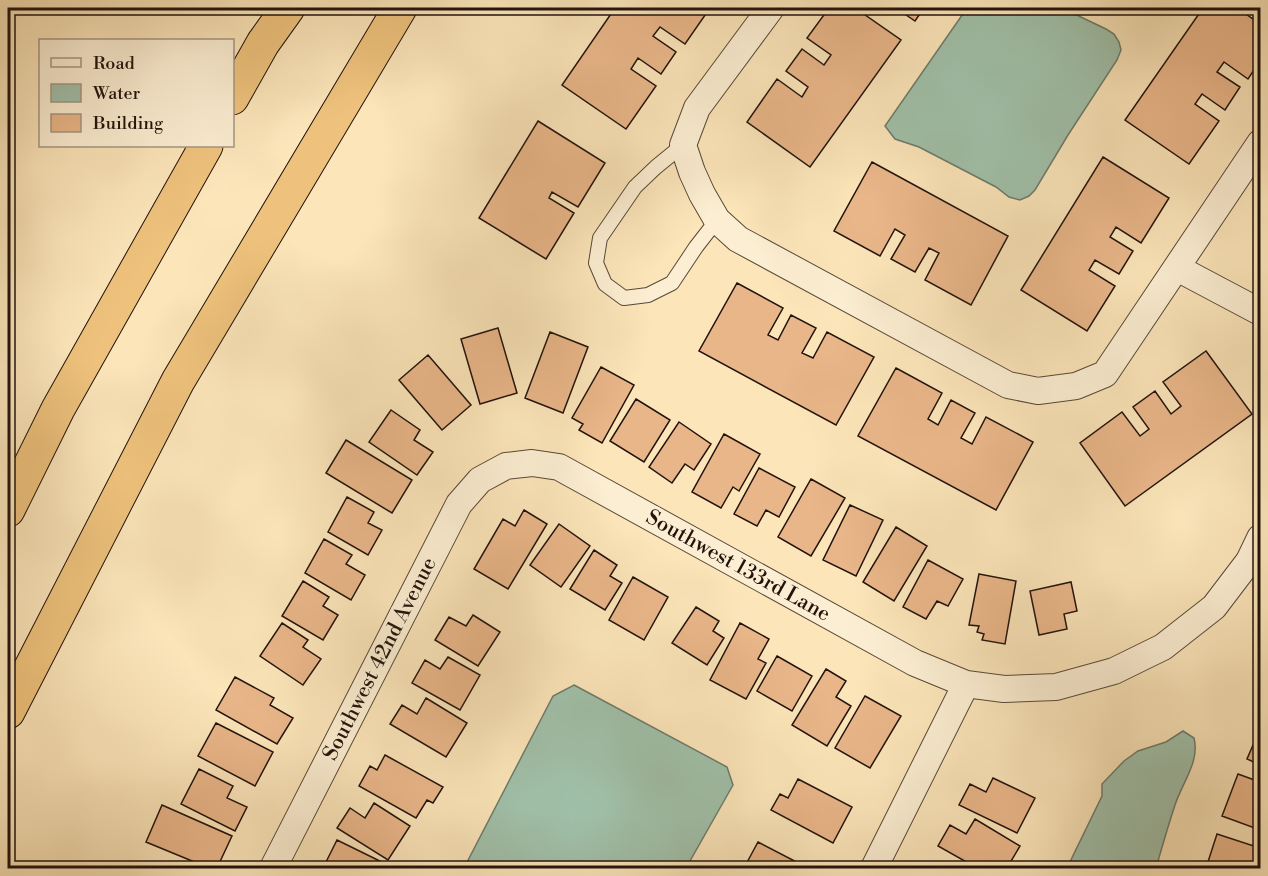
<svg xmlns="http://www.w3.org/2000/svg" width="1268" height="876" viewBox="0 0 1268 876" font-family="'Libre Bodoni',serif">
<rect width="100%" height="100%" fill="#fbe5b9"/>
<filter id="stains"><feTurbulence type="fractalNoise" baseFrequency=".00333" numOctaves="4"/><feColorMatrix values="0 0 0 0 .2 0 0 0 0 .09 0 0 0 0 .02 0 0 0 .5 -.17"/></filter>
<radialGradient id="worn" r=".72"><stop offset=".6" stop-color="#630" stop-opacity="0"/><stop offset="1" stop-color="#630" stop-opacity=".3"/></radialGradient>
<path fill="#a0c0a9" stroke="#6d7b6b" stroke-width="1.5" d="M967 8H1062L1106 29 1114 34 1119 42 1121 50 1117 60 1068 135 1035 190 1029 196 1020 200 1009 197 996 187 919 147 895 139 885 126Z
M574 685 727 767 733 785 686 868H464L553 696Z
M1183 731 1194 738C1200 762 1182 783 1175 805 1168 826 1162 847 1156 868H1067L1102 796V784L1124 761 1138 751 1166 742Z"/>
<path fill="#e9b689" stroke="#21130d" stroke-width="1.5" d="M615 8H710L685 44 660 27 653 36 676 52 661 74 638 58 631 69 656 86 626 129 562 85Z
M829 8H855L901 40 810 167 747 122 777 79 802 97 808 87 786 71 802 49 824 65 831 55 807 38Z
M896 8H924L915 21Z
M1203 8H1237L1260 24V61L1248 79 1224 62 1217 72 1240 87 1225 110 1202 94 1195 104 1219 121 1189 164 1125 120Z
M538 121 605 163 578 207 552 192 549 198 574 213 546 259 479 218Z
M1103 157 1169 198 1141 243 1116 227 1110 237 1133 251 1119 274 1095 260 1089 270 1115 286 1087 331 1021 290Z
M872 162 1008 236 971 305 925 280 939 253 929 248 915 272 891 259 905 235 895 229 880 256 834 231Z
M737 283 783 308 768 335 778 340 791 315 816 328 802 353 813 358 827 332 874 357 836 425 699 351Z
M498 328 517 393 480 404 461 339Z
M550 332 588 347 563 413 525 398Z
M1206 351 1252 414 1125 506 1080 443 1122 412 1140 436 1149 429 1133 407 1155 391 1171 414 1181 406 1163 382Z
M428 355 471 405 442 430 399 380Z
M601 367 634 385 602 443 579 430 583 424 572 418Z
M896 368 942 393 928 419 938 425 951 400 975 413 961 438 972 444 986 417 1033 442 996 510 858 436Z
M636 399 670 420 644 462 610 441Z
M391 410 420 430 414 440 433 452 417 475 369 442Z
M679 422 711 444 694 470 685 464 672 483 649 467Z
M724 434 760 454 739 491 733 487 721 508 692 492Z
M346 440 412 480 392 513 326 473Z
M759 468 795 487 779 517 766 510 757 526 734 514Z
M811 479 845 498 811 556 778 537Z
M347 497 374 512 368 523 382 530 368 555 328 532Z
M850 505 883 520 856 576 823 560Z
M524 510 547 524 508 589 474 569 503 519 515 526Z
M559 524 590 546 561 587 530 565Z
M896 527 927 546 894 601 863 582Z
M324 539 352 555 346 564 365 575 351 600 305 573Z
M594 550 617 565 610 576 622 583 605 610 570 589Z
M928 560 963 579 948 606 937 601 926 619 903 607Z
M979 574 1016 581 1005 644 982 640 984 634 977 632 979 626 969 625Z
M633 577 668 597 644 640 609 620Z
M303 581 329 597 323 606 338 615 323 640 282 616Z
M1071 582 1077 611 1064 614 1067 629 1039 635 1030 591Z
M696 607 719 621 713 631 724 638 707 665 672 643Z
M473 615 500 632 478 666 435 640 449 617 466 626Z
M282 623 308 640 303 647 321 659 303 685 260 656Z
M740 623 769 639 758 659 766 663 746 699 710 680Z
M777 656 812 676 792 711 757 691Z
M448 657 480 675 460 710 412 683 425 660 440 669Z
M826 669 846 681 836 697 851 706 827 746 792 725Z
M235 677 274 698 270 705 293 718 277 744 216 710Z
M865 696 901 716 870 768 835 748Z
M426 698 467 723 446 757 390 724 402 705 417 714Z
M216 723 273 752 255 786 198 756Z
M1260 729V765L1247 759Z
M385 755 443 787 433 803 427 800 416 818 359 786 370 766 377 770Z
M199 769 233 786 227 798 247 807 235 831 181 804Z
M1238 774 1260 782V830L1222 816Z
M993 778 1035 798 1017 833 959 805 970 784 986 792Z
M798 779 852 807 833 843 771 810 780 794 788 798Z
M374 803 410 826 388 860 337 828 350 808 365 818Z
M162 805 232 836 217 868H209L146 842Z
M975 819 1020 846 1007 868H977L938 846 950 825 966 834Z
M1217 834 1260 848V868H1206Z
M337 840 394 868H323Z
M758 842 808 868H744Z"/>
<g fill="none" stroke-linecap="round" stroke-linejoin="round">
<g stroke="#584838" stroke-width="16">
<path id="service" d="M683 145 656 167 635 187 600 238 596 263 605 284 624 298 648 295 672 283 696 247 717 220"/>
</g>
<g stroke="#584838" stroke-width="28">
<path id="minor" d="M771 8 697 108 683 145 692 172 702 194 717 220 738 239 1008 385 1038 391 1076 386 1105 374 1260 143
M1177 268 1260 312
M273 868 459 504 480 480 506 466 532 463 559 467 915 663 966 684 1004 689 1056 687 1114 671 1163 647 1214 607 1249 561 1260 538
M874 868 966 684"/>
</g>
<g stroke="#21130d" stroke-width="35">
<path id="motorway" d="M232 98 263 43 288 8
M8 510 58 409 206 146
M8 712 178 381 400 8"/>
</g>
<use href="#service" stroke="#fceed2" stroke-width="14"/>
<use href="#minor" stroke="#fceed2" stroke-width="26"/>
<use href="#motorway" stroke="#eec27c" stroke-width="33"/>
</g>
<g text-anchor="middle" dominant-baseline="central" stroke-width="6" stroke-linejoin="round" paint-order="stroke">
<g font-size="21" fill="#21130d" stroke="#fceed2">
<text transform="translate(738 566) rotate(29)">Southwest 133rd Lane</text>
<text transform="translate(380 659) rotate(-63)">Southwest 42nd Avenue</text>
</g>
</g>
<rect width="1268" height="876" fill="none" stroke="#fbe5b9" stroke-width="30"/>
<rect x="9" y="9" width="1250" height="858" fill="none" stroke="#21130d" stroke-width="3"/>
<rect x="15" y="15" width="1238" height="846" fill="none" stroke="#21130d" stroke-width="1.5"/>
<rect x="39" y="39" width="195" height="108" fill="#fceed2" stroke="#a49683" stroke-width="1.5"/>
<rect x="51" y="58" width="30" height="9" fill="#fceed2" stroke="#a49683" stroke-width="1.5"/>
<text x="93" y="69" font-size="18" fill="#21130d">Road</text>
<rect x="51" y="84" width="30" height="18" fill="#a0c0a9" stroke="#a49683" stroke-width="1.5"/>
<text x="93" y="99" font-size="18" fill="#21130d">Water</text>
<rect x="51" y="114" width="30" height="18" fill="#e9b689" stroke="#a49683" stroke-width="1.5"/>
<text x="93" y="129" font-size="18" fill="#21130d">Building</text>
<rect width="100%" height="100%" filter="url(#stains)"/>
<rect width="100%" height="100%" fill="url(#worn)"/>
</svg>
